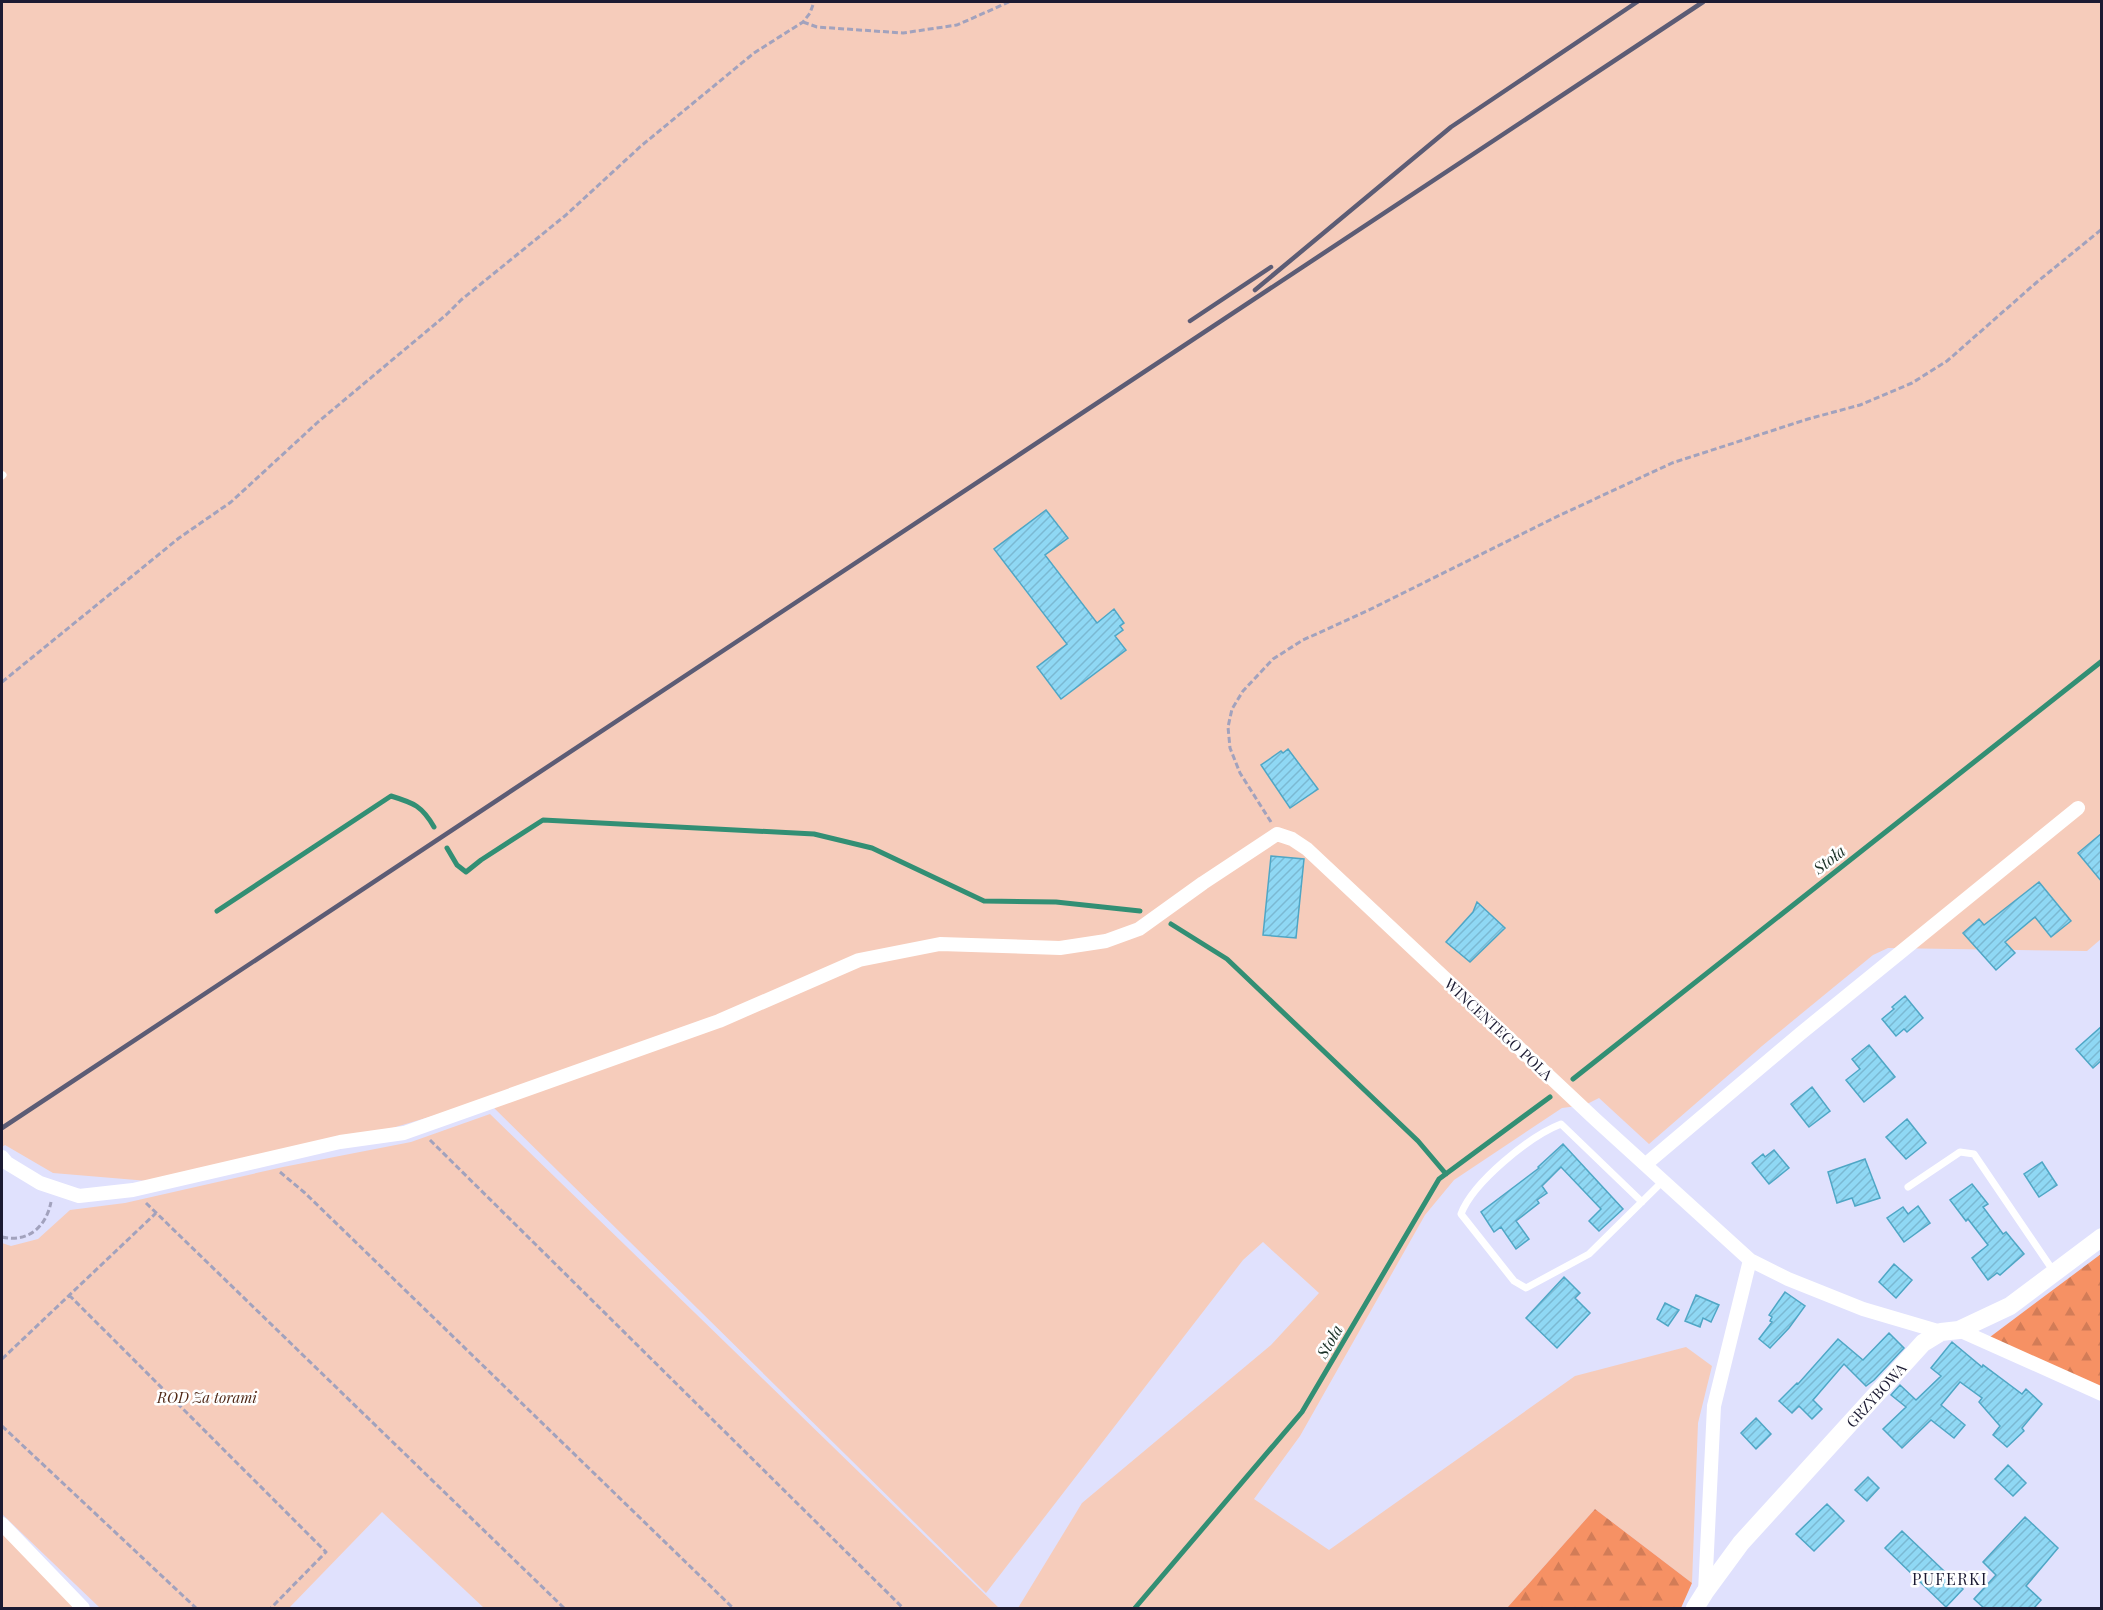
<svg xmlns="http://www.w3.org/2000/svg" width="2103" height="1610" viewBox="0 0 2103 1610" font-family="'Playfair Display',serif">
<defs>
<pattern id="forest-firs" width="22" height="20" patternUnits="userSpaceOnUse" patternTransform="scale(1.5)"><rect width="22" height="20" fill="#f69164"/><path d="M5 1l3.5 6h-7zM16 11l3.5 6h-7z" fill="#d27c57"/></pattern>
<pattern id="building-hatch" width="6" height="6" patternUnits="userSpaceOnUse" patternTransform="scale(1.5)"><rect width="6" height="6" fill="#8fd8f4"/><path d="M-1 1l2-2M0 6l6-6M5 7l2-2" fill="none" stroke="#7bb9d2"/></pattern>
</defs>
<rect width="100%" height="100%" fill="#e0e1fd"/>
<path fill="#f6ccbb" d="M2 2H2101V939L2087 951 1888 948 1873 955 1762 1046 1649 1144 1599 1098 1585 1105 1562 1108 1454 1180 1425 1215 1300 1436 1254 1499 1329 1550 1575 1376 1686 1347 1712 1366 1698 1423 1692 1583 1595 1509 1507 1608H1018L1082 1503 1271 1345 1319 1293 1263 1242 1243 1260 986 1593 486 1100 359 1138 160 1182 53 1173 5 1145 2 1147Z
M490 1114 999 1608H484L382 1512 289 1608H100L2 1514V1243L11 1246 38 1239 70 1210 125 1203 283 1167 411 1142Z
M2 1526 84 1608H2Z"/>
<path fill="url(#forest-firs)" d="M2101 1254V1388L1990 1337Z
M1595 1509 1692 1583 1681 1608H1507Z"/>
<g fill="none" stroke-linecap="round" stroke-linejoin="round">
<path stroke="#328f74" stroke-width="5" d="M447 848 457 865 466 872 481 860 543 820 814 834 872 848 984 901 1056 902 1140 911
M217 911 391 796C414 803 422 806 434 827
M1171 924 1227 959 1418 1141 1446 1174
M1573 1079 2102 661
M1135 1608 1302 1412 1439 1179 1550 1097"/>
</g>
<path fill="url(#building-hatch)" stroke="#4fa6c5" stroke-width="1.5" d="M1046 510 1068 538 1045 555 1097 623 1114 609 1124 623 1120 626 1123 630 1115 636 1126 650 1061 699 1037 667 1067 644 994 549Z
M1288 749 1318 789 1290 808 1261 765 1281 751 1283 753Z
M2102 833V882L2078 853Z
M1271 856 1304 859 1296 938 1263 935Z
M2039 882 2071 921 2051 937 2035 917 2005 942 2015 953 1996 970 1963 933 1979 919 1984 925Z
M1477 902 1505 928 1470 962 1446 942 1473 912Z
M1905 996 1923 1018 1907 1032 1904 1029 1896 1036 1882 1019 1894 1009 1892 1007Z
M2102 1026V1060L2093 1068 2076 1049Z
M1869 1045 1895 1077 1864 1102 1846 1080 1860 1069 1852 1059Z
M1812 1087 1830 1111 1809 1127 1791 1104Z
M1907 1119 1926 1143 1906 1159 1886 1137Z
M1563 1144 1623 1209 1599 1231 1589 1221 1601 1209 1561 1167 1542 1186 1547 1193 1537 1200 1539 1203 1516 1221 1529 1239 1516 1249 1501 1227 1494 1232 1481 1212 1539 1168 1538 1167Z
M1774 1150 1789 1168 1769 1184 1752 1163 1763 1154 1765 1157Z
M1865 1159 1880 1198 1855 1206 1852 1198 1837 1203 1828 1172Z
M2042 1162 2057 1185 2039 1197 2024 1174Z
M1972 1184 1988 1204 1983 1207 2003 1234 2006 1232 2024 1254 2000 1275 1997 1273 1988 1280 1972 1258 1988 1245 1968 1219 1966 1221 1950 1200Z
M1918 1206 1930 1223 1904 1242 1887 1218 1903 1207 1908 1214Z
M1894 1264 1912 1280 1896 1298 1879 1282Z
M1564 1277 1580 1293 1575 1298 1590 1313 1557 1348 1526 1318Z
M1785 1292 1805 1306 1789 1328 1770 1348 1759 1339 1772 1322 1770 1321 1772 1317 1769 1315Z
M1696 1295 1719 1305 1711 1322 1703 1318 1700 1327 1685 1321Z
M1665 1303 1679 1310 1668 1326 1657 1319Z
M1889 1333 1904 1348 1874 1380 1866 1386 1844 1364 1813 1400 1822 1409 1812 1419 1799 1406 1792 1413 1779 1401 1797 1383 1798 1384 1838 1339 1863 1360Z
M1952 1342 1982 1367 1983 1365 2022 1394 2026 1389 2042 1404 2022 1428 2024 1431 2007 1447 1993 1435 2000 1426 1979 1402 1982 1398 1960 1382 1941 1405 1965 1425 1954 1438 1931 1420 1902 1448 1883 1429 1906 1407 1891 1395 1900 1385 1916 1400 1941 1376 1931 1368Z
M1756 1418 1771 1434 1756 1449 1741 1433Z
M2008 1465 2026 1483 2013 1496 1995 1479Z
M1868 1477 1879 1488 1867 1501 1855 1490Z
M1827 1504 1844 1521 1814 1551 1796 1534Z
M2025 1517 2058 1548 2026 1586 2041 1600 2034 1608H1984L1974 1599 1996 1575 1983 1562Z
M1902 1531 1963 1589 1946 1607 1885 1548Z"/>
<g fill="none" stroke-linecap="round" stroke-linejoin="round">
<path stroke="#a2a2bd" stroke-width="3" stroke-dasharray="6 3" stroke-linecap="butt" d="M803 22 817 27 903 33 957 25 1009 2
M2 682 179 538 231 502 318 422 446 315 461 300 566 215 641 146 754 53 803 22 810 13 814 2
M1271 822 1240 773 1230 748 1228 727 1232 709 1243 691 1273 659 1303 640 1367 611 1554 518 1672 463 1808 419 1860 405 1912 383 1947 361 2037 282 2102 229
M430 1140 903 1608
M280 1172 305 1193 733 1608
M146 1203 564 1608
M2 1237C28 1243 46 1227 51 1202
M69 1295 326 1552 271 1608
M2 1359 156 1213
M2 1426 196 1608"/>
<path stroke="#fff" stroke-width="7" d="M2 476 3 475
M1908 1187 1960 1152 1974 1154 2054 1272
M1642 1202 1561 1124C1530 1136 1473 1182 1461 1214L1514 1281 1526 1288 1589 1254 1664 1180"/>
<path stroke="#fff" stroke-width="14" d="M2 1157 7 1163 40 1183 79 1196 133 1190 340 1142 404 1133 719 1021 859 960 940 944 1060 948 1106 941 1139 929 1203 883 1277 834 1292 839 1307 849 1596 1120 1750 1260 1788 1279 1863 1309 1941 1332
M1646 1164 1800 1034 2078 808
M1959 1330 2102 1394
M2 1524 83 1608
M1705 1592 1714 1406 1750 1260"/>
<path stroke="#fff" stroke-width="18" id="s1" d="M1695 1608 1705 1592 1741 1543 1923 1343 1941 1332 1959 1330 2010 1306 2102 1237"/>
<path stroke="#5c5c75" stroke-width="4.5" d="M1255 290 1451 127 1637 2
M1190 321 1271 267
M2 1128 1703 2"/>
</g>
<g text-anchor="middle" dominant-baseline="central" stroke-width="5" stroke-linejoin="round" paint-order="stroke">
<g font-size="15" fill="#1b1a32" stroke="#fff">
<text transform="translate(1499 1029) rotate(43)">WINCENTEGO POLA</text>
<text stroke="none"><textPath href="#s1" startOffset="280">GRZYBOWA</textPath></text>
</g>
<g font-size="15" font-style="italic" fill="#502816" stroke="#fff">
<text x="207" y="1397">ROD Za torami</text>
</g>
<g font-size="16" font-style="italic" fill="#1a3026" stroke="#fff">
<text transform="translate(1829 859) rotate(-38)">Stoła</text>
<text transform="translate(1329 1341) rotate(-60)">Stoła</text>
</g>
<g font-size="16" letter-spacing="1.5" fill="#1b1a32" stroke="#fff">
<text x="1950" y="1578">PUFERKI</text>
</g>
</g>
<rect width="2103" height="1610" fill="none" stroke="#1b1a32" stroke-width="6"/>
</svg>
